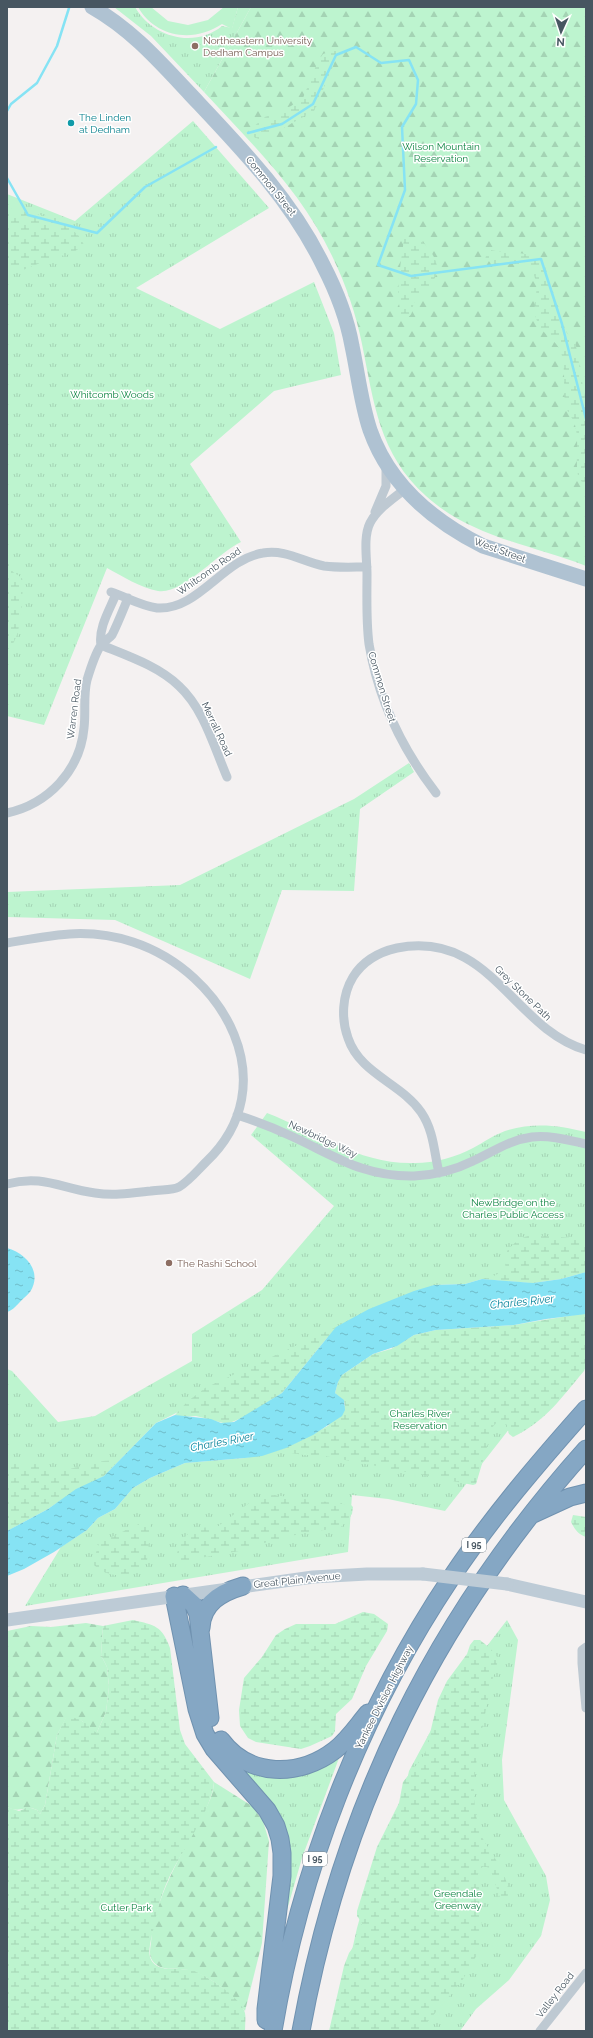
<svg xmlns="http://www.w3.org/2000/svg" width="593" height="2038" viewBox="0 0 593 2038" font-family="Raleway,sans-serif">
<defs>
<pattern id="grass-tufts" width="24" height="20" patternUnits="userSpaceOnUse"><rect width="24" height="20" fill="#bdf4cf"/><path d="M3 7l-1-3M5 7V3M7 7l1-3M15 17l-1-3M17 17v-4M19 17l1-3" fill="none" stroke="#a4d3b4"/></pattern>
<pattern id="forest-firs" width="22" height="20" patternUnits="userSpaceOnUse"><rect width="22" height="20" fill="#bdf4cf"/><path d="M5 1l3.5 6h-7zM16 11l3.5 6h-7z" fill="#a4d3b4"/></pattern>
<pattern id="wetland-marsh" width="20" height="14" patternUnits="userSpaceOnUse"><rect width="20" height="14" fill="#bdf4cf"/><path d="M1 5h8M5 5V1M11 12h8M15 12V8" fill="none" stroke="#a4d3b4"/></pattern>
<pattern id="water-ripples" width="26" height="14" patternUnits="userSpaceOnUse"><rect width="26" height="14" fill="#86e3f4"/><path d="M2 4q2-2 4 0t4 0M15 11q2-2 4 0t4 0" fill="none" stroke="#6fbbc9"/></pattern>
</defs>
<rect width="100%" height="100%" fill="#f4f1f1"/>
<path fill="url(#grass-tufts)" d="M114 7H135C152 37 194 49 222 26L232 28 238 7H251L204 92 151 36Z
M193 121 269 208 136 288 220 329 314 282 334 333 341 375 274 391 190 464 241 542C217 553 183 595 158 591 141 588 122 576 107 568L44 725 7 716V194L75 221Z
M409 763 414 772 360 809 354 891 282 890 250 979 115 920 7 917V892L180 885 354 799Z
M267 1113C316 1132 360 1165 415 1163 434 1163 456 1157 473 1148 484 1142 494 1135 505 1131 533 1122 558 1125 586 1132V1272L533 1283 482 1279 465 1284 434 1285 156 1423 104 1476 7 1531V1369L12 1371 58 1422 95 1416 192 1361V1334L262 1290 334 1206 251 1135Z
M586 1314 510 1428 445 1511 388 1499 352 1495 348 1552 25 1606 61 1547 87 1530 98 1518 115 1509 133 1488 150 1478 185 1463 245 1458 286 1448 328 1426Z
M507 1620 518 1640 502 1760 504 1800 546 1876 550 1900 541 1936 509 1980 476 2009 460 2031H334L357 1928 369 1886 405 1789 409 1771 430 1732 480 1655Z
M335 1756 339 1758 302 1858 287 1910H283L288 1855 232 1758 245 1766Z"/>
<path fill="url(#forest-firs)" d="M251 7H586V566C532 545 471 537 426 496 379 454 374 403 362 344 356 314 346 285 333 258 303 193 252 144 204 92Z
M86 1623 103 1626 101 1655 107 1667 109 1687 106 1712 97 1732 95 1733 82 1721 66 1718 57 1735 45 1805 40 1814 37 1810C34 1809 30 1807 27 1808 18 1810 16 1811 7 1807V1631L31 1626 51 1627Z
M214 1782 252 1806 263 1821 269 1841 262 1943 245 2011C231 1993 214 1979 192 1971 180 1966 161 1974 152 1960 149 1955 150 1949 151 1943 154 1903 174 1869 191 1835 200 1817 213 1802 214 1782Z"/>
<path fill="url(#wetland-marsh)" d="M332 51H336V59L314 111 262 140 248 135 247 132 265 117 291 106 303 98 318 61 323 54Z
M7 208 61 219 80 237 84 245 71 254 55 257 23 270 7 269Z
M406 237C417 237 423 241 429 249 443 269 438 277 422 295 421 297 417 298 415 301 411 307 415 315 406 318L402 317C394 293 401 264 404 239Z
M491 250C510 255 529 249 544 263L564 326 567 333 575 340 586 404V484L579 480C574 462 580 443 575 425 573 417 566 412 565 403 563 386 566 369 561 352 557 340 541 334 537 321 528 298 548 286 525 264H495L485 259 488 251Z
M7 557 13 572 22 578 23 583C22 600 22 641 7 650Z
M532 1235 586 1239V1272L561 1279 533 1283 482 1279C502 1274 507 1272 507 1251 515 1242 521 1237 532 1235Z
M580 1314H586V1366L584 1371C561 1398 546 1421 513 1437L509 1434 506 1423 499 1421C493 1425 490 1430 490 1437L476 1484 473 1485 325 1456 304 1455 278 1451 313 1435 328 1426 345 1405 344 1401 335 1393 339 1378 342 1375 373 1354 391 1349 414 1335 436 1330 514 1325Z
M336 1327 282 1393 244 1417 227 1424 196 1416 181 1417 175 1415 188 1401 205 1388Z
M119 1460 104 1476 76 1489 48 1509 7 1531V1464L36 1462 53 1471H61L103 1461Z
M273 1495 351 1505 353 1507 352 1514 340 1528 308 1532 274 1540 239 1551 183 1561H179L176 1556 181 1541 194 1528 217 1527 256 1498Z
M573 1515 586 1517V1537C578 1534 575 1530 571 1522Z
M145 1521 151 1523 147 1561C136 1579 107 1579 94 1565V1559L99 1543Z
M363 1612 374 1614 388 1624 387 1631 366 1666 352 1699 336 1714 335 1731 332 1736 310 1746 301 1749 256 1742 248 1738 240 1726 239 1710 244 1678 262 1657 276 1635 285 1629 296 1624H335Z
M133 1620C155 1625 162 1626 170 1648L180 1730 185 1744 214 1782C212 1810 180 1853 168 1880 161 1895 157 1911 154 1927 152 1935 148 1949 150 1957 155 1974 179 1967 191 1970 205 1974 242 1998 245 2013 246 2018 245 2025 245 2031H7V1807L19 1811 28 1807 37 1810 40 1814 45 1805 57 1735 66 1717C79 1717 87 1723 95 1732H97L106 1712 109 1687 107 1667 101 1655 103 1626Z
M474 1640H480C485 1644 494 1651 497 1657 499 1663 493 1677 491 1684 485 1716 477 1750 474 1783 473 1797 476 1823 482 1837 491 1855 513 1878 507 1900L503 1903 501 1901 490 1868 483 1866 478 1874 482 1915 479 1951 462 1981 420 2031H329L344 1966 349 1953 361 1936 362 1923 357 1916V1911L377 1847 399 1803 403 1782 425 1754 438 1700 447 1681 467 1654 470 1645Z"/>
<path fill="#bdf4cf" d="M138 7H151L168 21 188 25 208 20 224 7H238L232 29 222 24C194 43 156 38 138 7Z"/>
<path fill="url(#water-ripples)" d="M7 1248C26 1253 43 1272 30 1292 27 1296 22 1299 19 1303 15 1307 13 1310 7 1312Z
M586 1272V1314L546 1319 514 1325 436 1330 414 1335 397 1346 373 1354 342 1375 338 1382 335 1393 344 1400 345 1410 342 1416 313 1435 286 1448 262 1456 245 1458 185 1463 150 1478 133 1488 115 1509 98 1518 87 1530 54 1552 24 1569 7 1576V1531L48 1509 76 1489 104 1476 156 1423 175 1415 211 1419 221 1423 234 1422 282 1393 336 1327 369 1309 414 1291 434 1285 465 1284 482 1279 533 1283 561 1279Z"/>
<g fill="none" stroke-linecap="round" stroke-linejoin="round">
<path stroke="#86e3f4" stroke-width="2.5" d="M7 111 11 104 37 83 57 46 69 8
M248 133 282 124 313 104 336 55 356 47 381 63 409 60 418 80 416 104 402 127 405 190 378 265 411 276 541 259 562 324 586 419
M7 178 28 215 97 233 145 187 216 147"/>
<g stroke="#7092b0" stroke-width="19">
<path id="motorway" d="M533 1514 570 1497 586 1493
M183 1595 194 1605 198 1614 210 1718
M174 1596 197 1709 205 1734 214 1749 267 1810 276 1826 280 1839 282 1853V1876L266 2009V2020
M201 1628C202 1603 222 1592 243 1586
M221 1740C249 1778 300 1777 335 1750 348 1740 357 1726 368 1713
M273 2031C300 1870 360 1714 451 1578 491 1518 538 1463 586 1409
M301 2031C342 1807 434 1619 586 1449"/>
</g>
<path stroke="#bec9d2" stroke-width="9" d="M405 489C393 499 377 509 370 523 363 537 367 559 367 574 367 597 366 621 369 644 378 699 403 750 436 793
M375 512 386 486V465
M111 592C126 597 142 606 157 608 198 611 223 559 263 553 286 549 303 562 324 566 338 568 353 567 367 567
M101 645C128 656 158 666 179 686 204 709 214 747 227 777
M101 645C98 628 110 609 116 594
M7 813C48 804 80 771 84 728 86 712 83 696 87 680 90 670 95 654 101 645 104 641 109 639 112 635 118 623 123 610 128 598
M7 943C53 935 87 927 133 942 224 972 287 1085 206 1162 198 1170 189 1181 179 1187 171 1191 160 1189 151 1191 133 1193 114 1196 95 1193 62 1189 43 1174 7 1184
M237 1115C256 1121 274 1128 291 1136 335 1156 363 1177 414 1176 434 1175 455 1170 473 1161 493 1152 509 1140 532 1137 550 1135 568 1140 586 1144
M439 1173C434 1152 434 1131 421 1112 401 1083 360 1074 348 1038 341 1019 342 995 353 977 363 961 379 952 397 948 491 930 512 1028 586 1050
M586 1647 582 1650V1663L586 1708
M540 2031 586 1973"/>
<path stroke="#bdcbd6" stroke-width="13" d="M507 1584 586 1602
M7 1620 313 1577 367 1574H423"/>
<path stroke="#afc2d2" stroke-width="15" d="M92 7C131 29 159 61 190 94 239 146 291 199 323 265 336 290 347 318 352 346 358 374 361 403 370 430 389 484 433 521 483 546L586 579"/>
<use href="#motorway" stroke="#85a7c4" stroke-width="17"/>
<path stroke="#bdcbd6" stroke-width="13" d="M423 1574 507 1584"/>
</g>
<g fill="#8d6e63" stroke="#fff" stroke-width="1.5">
<circle cx="195" cy="46" r="4"/>
<circle cx="169" cy="1263" r="4"/>
</g>
<circle fill="#0f9aa8" stroke="#fff" stroke-width="1.5" cx="71" cy="123" r="4"/>
<g text-anchor="middle" dominant-baseline="central" stroke-width="3" stroke-linejoin="round" paint-order="stroke">
<g fill="#fff" stroke="#7e8990" stroke-width="1">
<rect x="462" y="1538" width="24" height="14" rx="3"/>
<rect x="303" y="1852" width="24" height="14" rx="3"/>
</g>
<g font-size="9" font-weight="bold" fill="#475661">
<text x="474" y="1545">I 95</text>
<text x="315" y="1859">I 95</text>
</g>
<g font-size="10" fill="#785e54" stroke="#fff" text-anchor="start">
<text x="203" y="40">Northeastern University<tspan x="203" dy="12">Dedham Campus</tspan></text>
<text x="177" y="1263">The Rashi School</text>
</g>
<g font-size="10" fill="#0d838f" stroke="#fff" text-anchor="start">
<text x="79" y="117">The Linden<tspan x="79" dy="12">at Dedham</tspan></text>
</g>
<g font-size="10" fill="#0f8543" stroke="#fff">
<text x="441" y="146">Wilson Mountain<tspan x="441" dy="12">Reservation</tspan></text>
<text x="112" y="394">Whitcomb Woods</text>
<text x="513" y="1202">NewBridge on the<tspan x="513" dy="12">Charles Public Access</tspan></text>
<text x="420" y="1413">Charles River<tspan x="420" dy="12">Reservation</tspan></text>
<text x="458" y="1893">Greendale<tspan x="458" dy="12">Greenway</tspan></text>
<text x="126" y="1907">Cutler Park</text>
</g>
<g font-size="10" fill="#475661" stroke="#fff">
<text transform="translate(271 186) rotate(51)">Common Street</text>
<text transform="translate(500 550) rotate(20)">West Street</text>
<text transform="translate(209 571) rotate(-35)">Whitcomb Road</text>
<text transform="translate(382 687) rotate(73)">Common Street</text>
<text transform="translate(74 709) rotate(-83)">Warren Road</text>
<text transform="translate(217 729) rotate(65)">Merrall Road</text>
<text transform="translate(523 993) rotate(44)">Grey Stone Path</text>
<text transform="translate(323 1139) rotate(25)">Newbridge Way</text>
<text transform="translate(297 1580) rotate(-6)">Great Plain Avenue</text>
<text transform="translate(384 1697) rotate(-63)">Yankee Division Highway</text>
<text transform="translate(555 1995) rotate(-52)">Valley Road</text>
</g>
<g font-size="11" font-style="italic" fill="#038299" stroke="#fff">
<text transform="translate(522 1302) rotate(-6)">Charles River</text>
<text transform="translate(222 1442) rotate(-11)">Charles River</text>
</g>
</g>
<rect width="593" height="2038" fill="none" stroke="#475661" stroke-width="16"/>
<g transform="translate(561 32) rotate(183)" stroke="#ffffff" stroke-width="3" paint-order="stroke">
<path d="M0-3L7 15L0 10L-7 15Z" fill="#475661"/>
<text y="-6" font-size="11" font-weight="bold" text-anchor="middle" fill="#475661">N</text>
</g>
</svg>
